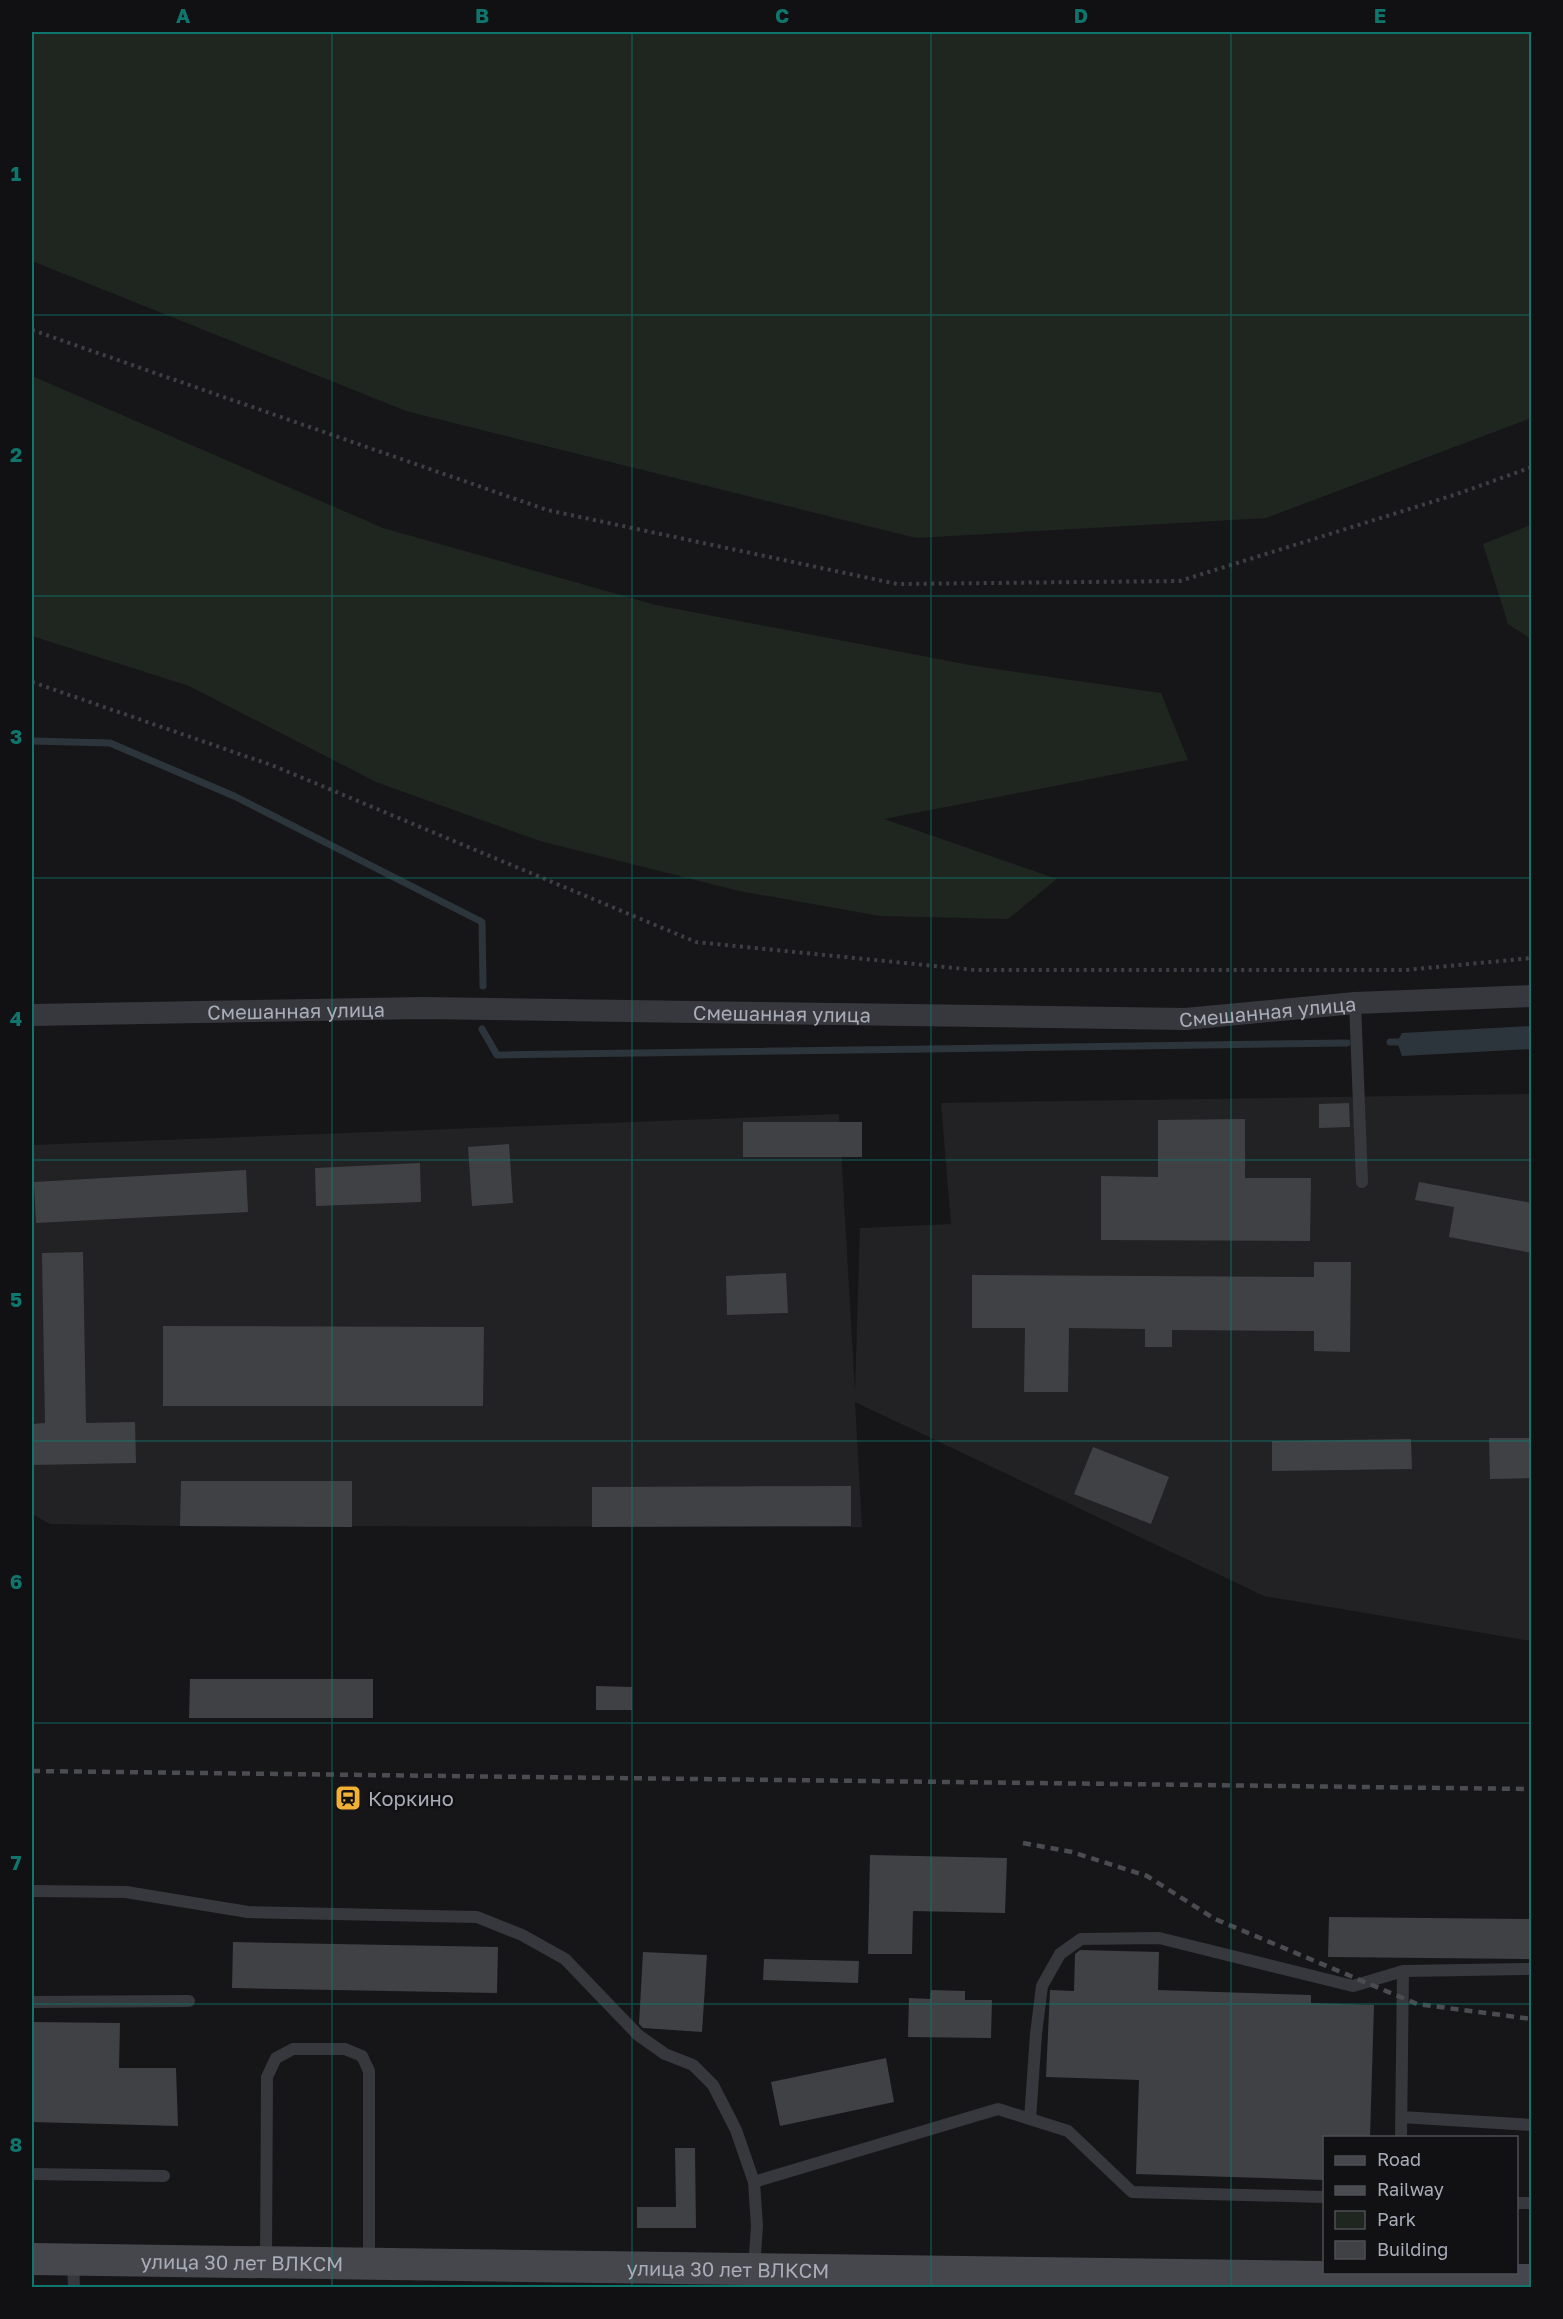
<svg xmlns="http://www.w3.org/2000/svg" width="1563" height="2319" viewBox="0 0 1563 2319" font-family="'Golos Text',sans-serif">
<rect width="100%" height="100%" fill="#161618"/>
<path fill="#222225" d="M1531 1094V1641L1264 1596 855 1402 862 1527 180 1526 50 1524 32 1514V1145L839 1114 855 1391 860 1228 951 1224 941 1103Z"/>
<path fill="#1e261f" d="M32 32H1531V418L1266 518 916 538 406 411 32 261Z
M32 376 383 528 656 605 975 666 1161 693 1188 760 884 819 1057 879 1008 919 880 916 739 891 540 841 376 782 189 686 32 636Z
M1531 525V639L1508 624 1483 544Z"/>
<path fill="#2c353c" d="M1531 1026V1049L1402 1056 1397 1042 1402 1033Z"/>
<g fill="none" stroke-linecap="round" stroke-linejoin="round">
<path stroke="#2c353c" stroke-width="7" d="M32 741 110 743 234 796 482 922 483 986
M482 1029 497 1055 1347 1043
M1390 1042H1406"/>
</g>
<path fill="#404145" d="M1349 1103 1350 1127 1319 1128V1104Z
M1245 1119V1178H1311L1310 1241 1101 1240V1176L1158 1177V1120Z
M743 1122H862V1157H743Z
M509 1144 513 1203 472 1206 468 1147Z
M420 1163 421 1202 316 1206 315 1168Z
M246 1170 248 1212 36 1223 34 1182Z
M1419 1182 1532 1203V1253L1449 1237 1454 1207 1415 1200Z
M83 1252 86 1423 135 1422 136 1463 32 1465V1424L45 1423 42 1253Z
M1314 1262H1351L1350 1352 1314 1351V1331L1172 1330V1347H1145V1329L1069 1328 1068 1392H1024L1025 1328H972V1275L1314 1277Z
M786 1273 788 1313 727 1315 726 1276Z
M163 1326 484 1327 483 1406H163Z
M1489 1438H1532V1478L1490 1479Z
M1411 1439 1412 1469 1272 1471V1441Z
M1093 1447 1169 1477 1151 1524 1074 1494Z
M181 1481H352V1527L180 1526Z
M851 1486V1526L592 1527V1487Z
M190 1679H373V1718H189Z
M596 1686 632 1687V1710H596Z
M870 1855 1007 1858 1005 1913 913 1911 912 1954H868Z
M1329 1917 1532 1919V1959L1328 1957Z
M233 1942 498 1947 497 1993 232 1988Z
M1080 1950 1159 1952 1158 1990 1311 1995V2003L1374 2005 1370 2138H1324V2180L1136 2174 1139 2080 1046 2077 1050 1990 1074 1991 1075 1954Z
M643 1952 707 1955 702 2032 643 2028 639 2024Z
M764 1959 859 1961 858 1983 763 1980Z
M931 1990 965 1991V2000H992L991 2038 908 2037 909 1998 930 1999Z
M32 2022 120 2023 119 2068H176L178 2126 32 2122Z
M886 2058 894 2102 780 2126 771 2082Z
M675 2148H695L696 2228H637V2207H676Z"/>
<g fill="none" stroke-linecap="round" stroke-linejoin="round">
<path stroke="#3d3f44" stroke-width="4" stroke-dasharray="3 4.5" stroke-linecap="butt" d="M32 330 547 510 897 584 1180 581 1457 494 1532 467
M32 682 274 766 696 942 975 970H1406L1532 958"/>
<path stroke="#37383d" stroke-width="12" d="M1355 1003 1362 1182
M32 1891 126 1892 248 1912 477 1917 522 1935 565 1959 638 2035 665 2054 693 2065 713 2085 736 2130 754 2182 757 2226 754 2268
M32 2002 189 2001
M1401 2117 1532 2125
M1030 2119 1036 2034 1042 1986 1060 1954 1081 1939 1159 1938 1353 1986 1403 1971 1532 1969
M1401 2138 1403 1971
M32 2174 164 2176
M754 2182 998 2109 1068 2131 1132 2192 1324 2197
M1516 2203H1532
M73 2260 74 2288
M266 2262 267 2077 276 2058 293 2049H345L362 2056 369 2071V2263"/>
<path stroke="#37383d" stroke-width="22" id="s1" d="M32 1015 423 1008 1185 1019 1355 1003 1532 996"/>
<path stroke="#45474d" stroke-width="32" id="s2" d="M32 2259 1532 2280"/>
<path stroke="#4a4c52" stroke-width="4.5" stroke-dasharray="8 6" stroke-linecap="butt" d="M32 1771 1532 1789
M1023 1843 1072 1852 1147 1876 1215 1919 1417 2004 1532 2019"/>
</g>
<path fill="none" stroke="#0f766e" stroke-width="1.5" stroke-opacity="0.55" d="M332 32V2288M632 32V2288M931 32V2288M1231 32V2288M32 315H1532M32 596H1532M32 878H1532M32 1160H1532M32 1441H1532M32 1723H1532M32 2004H1532"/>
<defs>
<g id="station-square" transform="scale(1.35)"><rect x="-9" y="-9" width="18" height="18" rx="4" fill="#f2b134" stroke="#111113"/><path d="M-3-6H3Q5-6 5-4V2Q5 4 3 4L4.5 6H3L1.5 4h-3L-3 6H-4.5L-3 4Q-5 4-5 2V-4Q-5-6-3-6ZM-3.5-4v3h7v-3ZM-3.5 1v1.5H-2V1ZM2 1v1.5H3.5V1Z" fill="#111"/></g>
</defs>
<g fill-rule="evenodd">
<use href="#station-square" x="348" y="1798"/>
</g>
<g text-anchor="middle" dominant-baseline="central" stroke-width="5" stroke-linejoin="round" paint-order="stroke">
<g font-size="20" fill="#a8adb8" stroke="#111113">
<text stroke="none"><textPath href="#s1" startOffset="264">Смешанная улица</textPath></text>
<text stroke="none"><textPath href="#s1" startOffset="1236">Смешанная улица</textPath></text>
<text stroke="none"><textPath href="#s1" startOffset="750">Смешанная улица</textPath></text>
<text stroke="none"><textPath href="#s2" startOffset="210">улица 30 лет ВЛКСМ</textPath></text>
<text stroke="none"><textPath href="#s2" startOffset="696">улица 30 лет ВЛКСМ</textPath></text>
</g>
<g font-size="20" fill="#a8adb8" stroke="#111113" text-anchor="start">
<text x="368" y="1798">Коркино</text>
</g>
</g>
<rect width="1563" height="2319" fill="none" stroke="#111113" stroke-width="66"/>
<rect x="1323" y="2136" width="195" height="138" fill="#111113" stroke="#4d4f55" stroke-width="1.5"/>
<rect x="1335" y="2156" width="30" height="9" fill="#45474d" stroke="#4d4f55" stroke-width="1.5"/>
<text x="1377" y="2166" font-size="18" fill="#a8adb8">Road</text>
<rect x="1335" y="2186" width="30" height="9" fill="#4a4c52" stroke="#4d4f55" stroke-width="1.5"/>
<text x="1377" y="2196" font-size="18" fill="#a8adb8">Railway</text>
<rect x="1335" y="2211" width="30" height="18" fill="#1e261f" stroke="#4d4f55" stroke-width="1.5"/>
<text x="1377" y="2226" font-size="18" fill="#a8adb8">Park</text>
<rect x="1335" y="2241" width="30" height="18" fill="#404145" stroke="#4d4f55" stroke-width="1.5"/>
<text x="1377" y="2256" font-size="18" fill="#a8adb8">Building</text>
<rect x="33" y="33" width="1497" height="2253" fill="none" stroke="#0f766e" stroke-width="2"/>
<g font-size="20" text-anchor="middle" font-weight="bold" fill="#0f766e">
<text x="183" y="23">A</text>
<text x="482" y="23">B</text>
<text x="782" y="23">C</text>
<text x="1081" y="23">D</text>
<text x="1380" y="23">E</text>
<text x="16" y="181">1</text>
<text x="16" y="462">2</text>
<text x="16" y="744">3</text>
<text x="16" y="1026">4</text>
<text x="16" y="1307">5</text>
<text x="16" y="1589">6</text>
<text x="16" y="1870">7</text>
<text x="16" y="2152">8</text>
</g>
</svg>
